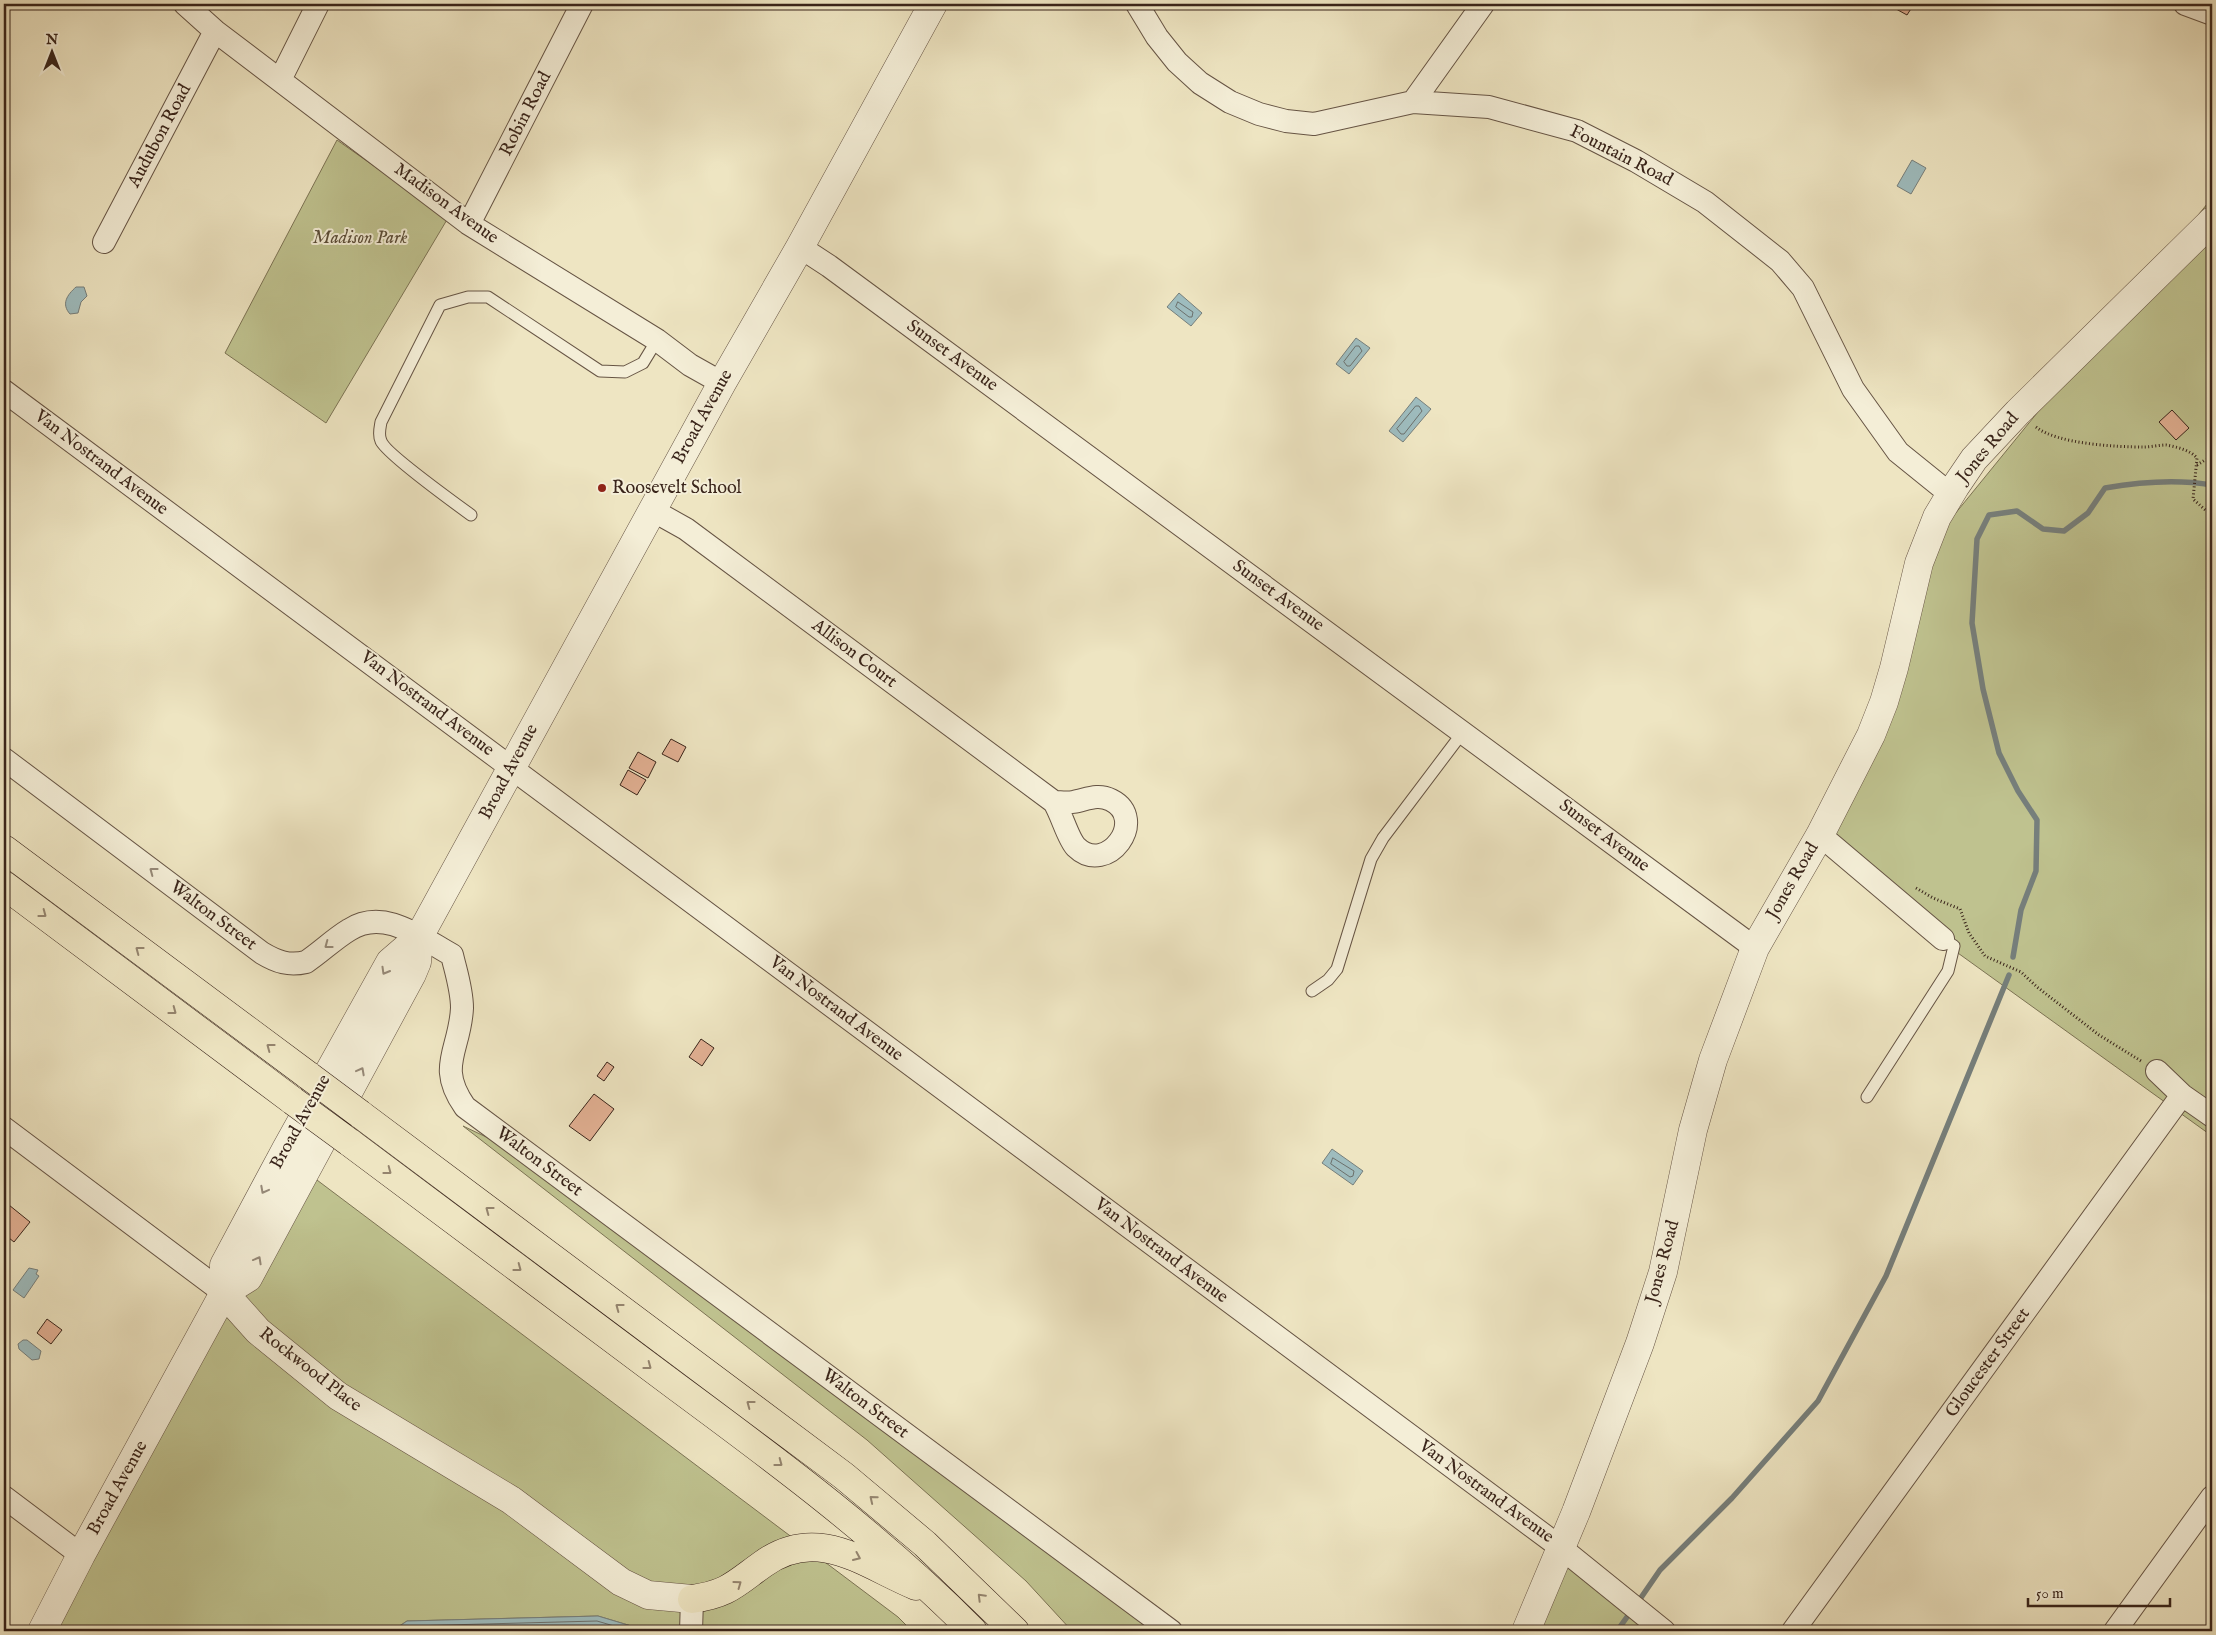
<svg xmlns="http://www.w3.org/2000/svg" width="2216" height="1635" viewBox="0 0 2216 1635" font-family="'IM FELL English',serif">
<rect width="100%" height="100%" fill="#eee5c2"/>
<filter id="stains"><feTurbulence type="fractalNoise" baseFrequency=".004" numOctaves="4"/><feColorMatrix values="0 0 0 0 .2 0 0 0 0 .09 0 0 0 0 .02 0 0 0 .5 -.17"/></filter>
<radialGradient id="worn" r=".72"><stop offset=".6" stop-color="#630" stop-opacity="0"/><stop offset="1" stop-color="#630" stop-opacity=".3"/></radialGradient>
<path fill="#bfc28f" stroke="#7c7354" d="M337 140 448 218 326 423 225 353Z
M2212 198V1136L1869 889 1820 841 1950 520Z
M463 1126 539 1162 1167 1631H1072L1026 1581 867 1440Z
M297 1165 898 1617 912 1631H648L598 1616 407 1621 392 1631H43Z
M1555 1546 1664 1631H1526Z"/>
<path fill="#9ebcbe" stroke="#767f7c" d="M1912 160 1926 168 1911 194 1897 186Z
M76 287H84L87 296 81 302 78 313 70 314C61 304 67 295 76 287Z
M1179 293 1202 313 1191 326 1167 307Z
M1356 338 1370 348 1349 374 1336 364Z
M1416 397 1431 409 1403 442 1389 431Z
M1332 1149 1363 1171 1353 1185 1322 1163Z
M29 1268 38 1270 36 1274 39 1276 24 1298 13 1290Z
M23 1340H27L41 1351 39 1359 32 1360 19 1349 18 1344Z
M598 1616 648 1631H392L407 1621Z"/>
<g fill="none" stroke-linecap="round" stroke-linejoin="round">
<path stroke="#6c706c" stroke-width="1" d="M1178 302 1193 312 1192 317H1189L1176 307Z
M1356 346H1359L1362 351 1350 366H1347L1344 362Z
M1416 406H1419L1422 411 1404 434H1401L1397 429Z
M1333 1158 1354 1171 1353 1176 1350 1177 1331 1164Z
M401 1631 409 1626 597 1621 631 1631
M452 1631 596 1627 610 1631"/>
<path stroke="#767f7c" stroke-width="5.5" d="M2013 957 2021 910 2036 871 2037 820 2018 791 1999 753 1983 689 1972 623 1977 539 1989 515 2017 511 2043 529 2064 531 2088 513 2105 488C2139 482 2178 479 2212 485
M1638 1602 1660 1570 1732 1498 1818 1401 1886 1276 2009 975
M1617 1631 1632 1610"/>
</g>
<path fill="#e3b194" stroke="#39241a" d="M1887 4H1914L1907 15Z
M2172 410 2189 428 2176 440 2159 422Z
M671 739 686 747 678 762 662 754Z
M638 752 656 762 648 778 629 768Z
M628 770 646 780 637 795 620 785Z
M701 1039 714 1048 702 1066 689 1057Z
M607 1062 614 1067 604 1081 597 1076Z
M594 1094 614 1109 590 1141 569 1126Z
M9 1205 30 1222 14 1242 4 1234V1211Z
M47 1319 62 1330 51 1344 37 1333Z"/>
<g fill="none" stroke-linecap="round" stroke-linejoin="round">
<g stroke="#665444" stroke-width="13">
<path id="service" d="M471 515C456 504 385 453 381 441 378 435 380 428 381 422L440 305 468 297H488L600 371 625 372 643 363 657 340
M1312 991 1328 980 1337 969 1371 859 1383 838 1463 732
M1867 1097 1948 971 1954 946 1943 939"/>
</g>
<g stroke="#665444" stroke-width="24">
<path id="minor" d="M185 4 215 31 469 224 657 340 690 365 722 383
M1137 4 1157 37 1177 62 1200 83 1230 102 1259 114 1286 121 1314 124 1413 102 1489 107 1577 131 1636 161 1705 202 1780 261 1803 288 1853 389 1898 452 1950 494
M2185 4 2212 14
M280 80 318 4
M1413 102 1483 4
M469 224 582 4
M104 242 215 31
M800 247 829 266 1755 948
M4 391 1560 1547 1664 1631
M652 510 686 529 1054 802C1062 815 1068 839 1076 847 1107 877 1149 819 1111 800 1097 793 1086 800 1073 802 1067 803 1060 802 1054 802
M4 759 262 953C277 962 289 966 306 962 321 952 334 939 349 930 384 907 421 938 452 955 456 972 462 990 462 1008 460 1051 436 1066 465 1107L1171 1631
M1820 835 1943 939
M2157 1071 2182 1095 2212 1116
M4 1128 224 1293
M4 1497 81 1555
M691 1631 692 1599
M1793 1631 2182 1095
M2115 1631 2212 1497"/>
</g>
<g stroke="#665444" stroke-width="29">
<path id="tertiary" d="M224 1293 258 1331 338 1396 511 1500 621 1582 648 1595 692 1599
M224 1293V1265L286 1149 390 962 419 937
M42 1631 81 1555 224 1293 248 1278 412 974 417 962 419 937 722 383 800 247 933 4
M1526 1631 1576 1512 1640 1343 1663 1272 1693 1130 1713 1060 1755 948 1820 835 1871 735 1884 702 1894 668 1919 563 1937 517 1955 487 1974 459 2018 412 2212 221"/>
</g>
<g stroke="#39241a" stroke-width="29">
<path id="trunk" d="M4 849 309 1076
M4 885 293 1101
M360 1114 844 1476 925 1544 1015 1631
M349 1142C459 1224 568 1306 678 1388 781 1464 883 1540 973 1631
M692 1599C728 1594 735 1584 763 1564 818 1524 865 1565 916 1586"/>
</g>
<path stroke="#39241a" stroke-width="3" stroke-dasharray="1 2.5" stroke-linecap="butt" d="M2036 427C2057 444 2116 447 2144 447 2151 447 2159 445 2166 445 2177 447 2190 450 2197 458L2193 499 2212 516
M2197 465 2205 460 2212 459
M1916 888 1933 898 1960 909 1969 933 1985 956 2021 972 2037 987 2099 1035 2141 1061"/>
<use href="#service" stroke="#f4eed7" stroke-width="11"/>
<use href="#minor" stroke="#f4eed7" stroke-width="22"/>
<use href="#tertiary" stroke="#f4eed7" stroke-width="28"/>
<use href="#trunk" stroke="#eee5c2" stroke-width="28"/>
<g stroke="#39241a" stroke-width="29" stroke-linecap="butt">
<path id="trunk-bridge" d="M309 1076 360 1114
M293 1101 349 1142"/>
</g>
<use href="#trunk-bridge" stroke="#eee5c2" stroke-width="28"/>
</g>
<defs><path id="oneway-chevron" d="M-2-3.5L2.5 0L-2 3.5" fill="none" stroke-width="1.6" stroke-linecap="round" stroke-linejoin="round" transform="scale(1.25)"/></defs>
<g stroke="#968978">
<use href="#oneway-chevron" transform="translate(153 871) rotate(-143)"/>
<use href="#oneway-chevron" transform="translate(328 945) rotate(143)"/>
<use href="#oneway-chevron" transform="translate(385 971) rotate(120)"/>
<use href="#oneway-chevron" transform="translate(361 1071) rotate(-62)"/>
<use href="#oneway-chevron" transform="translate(264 1190) rotate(118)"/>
<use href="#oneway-chevron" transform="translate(258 1260) rotate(-61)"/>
</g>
<g stroke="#94846e">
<use href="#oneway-chevron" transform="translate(43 914) rotate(37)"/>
<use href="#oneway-chevron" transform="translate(139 950) rotate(-143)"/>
<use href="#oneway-chevron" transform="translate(173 1011) rotate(37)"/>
<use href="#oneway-chevron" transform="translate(270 1047) rotate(-143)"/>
<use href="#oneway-chevron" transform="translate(388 1171) rotate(37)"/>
<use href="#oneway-chevron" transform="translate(489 1210) rotate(-143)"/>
<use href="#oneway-chevron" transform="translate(518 1268) rotate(37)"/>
<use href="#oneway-chevron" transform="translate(619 1307) rotate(-143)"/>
<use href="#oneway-chevron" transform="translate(648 1366) rotate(37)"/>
<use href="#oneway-chevron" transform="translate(750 1404) rotate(-143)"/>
<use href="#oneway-chevron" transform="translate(779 1463) rotate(37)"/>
<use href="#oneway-chevron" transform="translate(873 1499) rotate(-141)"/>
<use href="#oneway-chevron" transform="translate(857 1557) rotate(24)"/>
<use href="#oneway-chevron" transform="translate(738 1584) rotate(-36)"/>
<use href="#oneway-chevron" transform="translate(981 1597) rotate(-135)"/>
</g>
<circle fill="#8f2418" stroke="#f4eed7" stroke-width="2" cx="602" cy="488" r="5"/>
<g text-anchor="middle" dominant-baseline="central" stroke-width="4" stroke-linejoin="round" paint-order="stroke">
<g font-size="18" fill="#39241a" stroke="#f4eed7">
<text transform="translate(526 114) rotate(-63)">Robin Road</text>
<text transform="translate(160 136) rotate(-62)">Audubon Road</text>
<text transform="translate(1621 156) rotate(27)">Fountain Road</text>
<text transform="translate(446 204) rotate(36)">Madison Avenue</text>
<text transform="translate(952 356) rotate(36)">Sunset Avenue</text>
<text transform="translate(703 417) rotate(-61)">Broad Avenue</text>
<text transform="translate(1988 448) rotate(-50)">Jones Road</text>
<text transform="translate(101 463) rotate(37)">Van Nostrand Avenue</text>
<text transform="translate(1278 596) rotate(36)">Sunset Avenue</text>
<text transform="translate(854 654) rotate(37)">Allison Court</text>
<text transform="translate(427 704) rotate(37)">Van Nostrand Avenue</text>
<text transform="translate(509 772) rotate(-62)">Broad Avenue</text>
<text transform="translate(1604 836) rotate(37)">Sunset Avenue</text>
<text transform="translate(1793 881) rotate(-60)">Jones Road</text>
<text transform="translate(213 916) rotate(37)">Walton Street</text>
<text transform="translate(836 1009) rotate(37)">Van Nostrand Avenue</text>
<text transform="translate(301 1122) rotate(-61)">Broad Avenue</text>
<text transform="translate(539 1162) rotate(37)">Walton Street</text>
<text transform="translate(1161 1251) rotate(37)">Van Nostrand Avenue</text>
<text transform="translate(1663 1262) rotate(-75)">Jones Road</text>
<text transform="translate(1988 1363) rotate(-54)">Gloucester Street</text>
<text transform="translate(310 1370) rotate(38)">Rockwood Place</text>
<text transform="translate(865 1404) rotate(37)">Walton Street</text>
<text transform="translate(118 1488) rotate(-61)">Broad Avenue</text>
<text transform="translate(1486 1492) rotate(36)">Van Nostrand Avenue</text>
</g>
<g font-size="18" font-style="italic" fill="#5a4c37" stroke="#f4eed7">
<text x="360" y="238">Madison Park</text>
</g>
<g font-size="18" fill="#39241a" stroke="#f4eed7" text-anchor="start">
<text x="612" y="488">Roosevelt School</text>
</g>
</g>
<rect width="2216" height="1635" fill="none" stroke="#eee5c2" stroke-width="20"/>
<rect x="5" y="5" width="2206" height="1625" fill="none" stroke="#39241a" stroke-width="2.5"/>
<rect x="10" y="10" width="2196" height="1615" fill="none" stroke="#39241a"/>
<g transform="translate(52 52)" stroke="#f4eed7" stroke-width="4" paint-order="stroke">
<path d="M0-4L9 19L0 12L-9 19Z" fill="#39241a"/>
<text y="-8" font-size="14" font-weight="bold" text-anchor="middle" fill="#39241a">N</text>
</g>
<path d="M2028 1598v8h142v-8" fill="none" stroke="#39241a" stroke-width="2.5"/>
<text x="2036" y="1598" font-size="15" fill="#39241a" stroke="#f4eed7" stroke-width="4" paint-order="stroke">50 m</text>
<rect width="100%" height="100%" filter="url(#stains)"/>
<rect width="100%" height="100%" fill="url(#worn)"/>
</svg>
